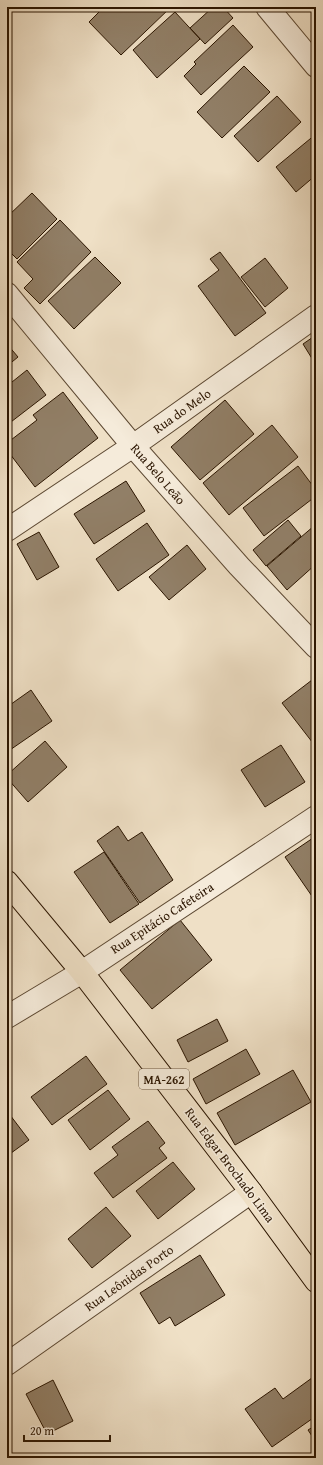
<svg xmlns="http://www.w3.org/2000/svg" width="323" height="1465" viewBox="0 0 323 1465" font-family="'Gentium Book Plus',serif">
<rect width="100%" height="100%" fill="#efe0c6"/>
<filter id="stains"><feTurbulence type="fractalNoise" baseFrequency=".005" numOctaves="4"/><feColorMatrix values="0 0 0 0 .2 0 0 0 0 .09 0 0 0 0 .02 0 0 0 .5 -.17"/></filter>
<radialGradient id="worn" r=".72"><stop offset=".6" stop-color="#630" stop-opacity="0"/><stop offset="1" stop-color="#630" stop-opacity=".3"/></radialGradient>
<path fill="#917f67" stroke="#2b1500" d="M104 7H171L121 55 89 22Z
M213 7H223L233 18 205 44 190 28Z
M175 12 200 39 157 78 133 50Z
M233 25 253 47 201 95 184 76 196 64 194 62Z
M244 66 270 92 222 138 197 112Z
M277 96 301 122 258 162 234 136Z
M316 134V175L296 192 276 167Z
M32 193 57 219 17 259 7 249V217Z
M60 220 91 252 40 304 24 288 33 279 17 262Z
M220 252 266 313 235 336 198 286 219 270 210 259Z
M95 257 121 283 74 329 48 301Z
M265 258 288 288 265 307 241 277Z
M316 335V365L303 344Z
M7 344 18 357 7 366Z
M27 370 46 395 7 425V386Z
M63 392 98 438 35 487 7 450V443L37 420 33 415Z
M225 400 254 434 200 480 171 447Z
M272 425 298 457 229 515 203 483Z
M298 466 316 490V496L264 536 243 508Z
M126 481 145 511 94 544 74 514Z
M288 520 301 536 266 566 253 550Z
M147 523 169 555 118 591 96 559Z
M314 526 316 528V564L287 590 267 566Z
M39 532 59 567 37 580 17 544Z
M187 545 206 569 169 600 149 577Z
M312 680 316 685V747L282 703Z
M31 690 52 721 7 752V707Z
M45 741 67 767 28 802 7 778V775Z
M281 745 305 782 265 807 241 770Z
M118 826 128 841 142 832 173 880 140 903 97 841Z
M313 838 316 843V902L285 857Z
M104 852 139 904 110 923 74 872Z
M180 920 212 960 152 1009 120 970Z
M217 1019 228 1041 188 1062 177 1040Z
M246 1049 260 1074 206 1104 193 1079Z
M86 1056 107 1084 52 1125 31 1097Z
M293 1070 311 1102 235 1145 217 1113Z
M108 1090 130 1119 90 1150 68 1120Z
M7 1111 29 1140 7 1156Z
M148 1121 165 1143 159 1148 167 1158 113 1198 94 1173 118 1155 112 1147Z
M173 1162 195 1189 158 1219 136 1191Z
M106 1207 131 1236 92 1268 68 1239Z
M200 1255 225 1295 175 1326 170 1317 159 1324 140 1293Z
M316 1375V1416L272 1447 245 1409 275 1388 283 1399Z
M53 1380 73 1421 47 1434 26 1394Z
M316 1425V1442L308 1430Z"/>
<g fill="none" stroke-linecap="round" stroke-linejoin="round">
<g stroke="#5c4832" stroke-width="24">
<path id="minor" d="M267 7 316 66
M7 294 133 446 239 566 316 647
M7 530 133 446 316 316
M7 1017 82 972 316 817
M7 1364 251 1192"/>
</g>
<g stroke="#2b1500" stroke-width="24">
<path id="major" d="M7 882 82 972 251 1192 316 1281"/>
</g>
<use href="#minor" stroke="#f5ebda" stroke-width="22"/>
<use href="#major" stroke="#efe0c6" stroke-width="22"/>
</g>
<g text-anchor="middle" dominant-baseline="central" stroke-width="3" stroke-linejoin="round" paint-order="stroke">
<rect fill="#f5ebda" stroke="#685541" stroke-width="1" x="139" y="1069" width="50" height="20" rx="3"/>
<g font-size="12" font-weight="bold" fill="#2b1500">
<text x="164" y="1079">MA-262</text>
</g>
<g font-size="13" fill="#2b1500" stroke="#f5ebda">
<text transform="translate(182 411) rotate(-35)">Rua do Melo</text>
<text transform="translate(158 474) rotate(49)">Rua Belo Leão</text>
<text transform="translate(162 918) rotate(-33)">Rua Epitácio Cafeteira</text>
<text transform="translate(230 1165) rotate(53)">Rua Edgar Brochado Lima</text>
<text transform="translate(129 1278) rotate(-35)">Rua Leônidas Porto</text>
</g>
</g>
<rect width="323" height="1465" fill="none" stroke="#efe0c6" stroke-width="24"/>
<rect x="8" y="8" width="307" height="1449" fill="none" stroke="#2b1500" stroke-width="2"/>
<rect x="12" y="12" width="299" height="1441" fill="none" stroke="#2b1500"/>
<path d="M24 1435v6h86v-6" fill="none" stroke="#2b1500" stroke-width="2"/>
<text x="30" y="1435" font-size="12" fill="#2b1500" stroke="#f5ebda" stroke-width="3" paint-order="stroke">20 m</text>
<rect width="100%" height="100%" filter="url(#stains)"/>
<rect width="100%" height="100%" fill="url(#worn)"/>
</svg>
